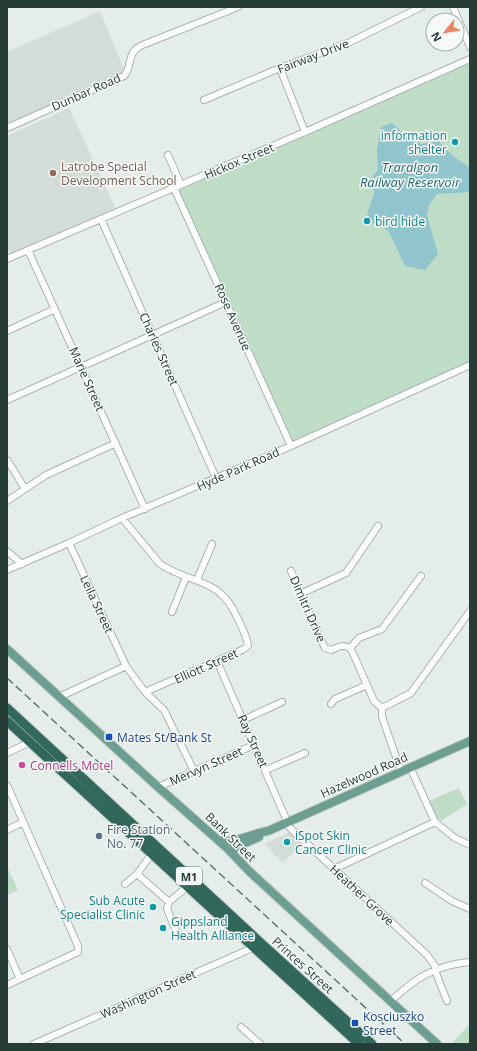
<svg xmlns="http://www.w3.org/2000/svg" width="477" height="1051" viewBox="0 0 477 1051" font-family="'Open Sans',sans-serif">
<rect width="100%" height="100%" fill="#e4ede9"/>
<path fill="#d3ddd8" d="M100 11 125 72 7 124V52Z
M69 108 116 209 11 254 7 247V136Z
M290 832 303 843 283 863 264 844Z"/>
<path fill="#bfdcc6" d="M470 60V364L291 445 177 191Z
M459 788 467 804 441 821 437 817 429 801Z
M7 867 18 890 7 895Z
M470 1024V1044H451Z"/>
<path fill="#90c5ce" d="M392 123 409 138 422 144 439 141C446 152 459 160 470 168V192L437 194 429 205 427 215 438 254 425 270 405 266 389 232 382 226 374 224 367 214 374 194 373 176 378 170 377 150 381 127Z"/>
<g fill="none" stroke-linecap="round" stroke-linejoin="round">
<g stroke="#a7b5b0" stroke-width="8">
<path id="minor" d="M453 7 470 47
M280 68 305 132
M204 100 280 68 348 43 421 7
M7 128 124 76C133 66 126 54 140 46L238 7
M168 155 181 185
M174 188 291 446
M101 219 216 478
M28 250 145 509
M7 259 305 132 470 59
M7 331 55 309
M7 400 226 302
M8 461 25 489
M7 501 46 475 116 443
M122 518 160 564C194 586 219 576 238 619 242 628 247 636 248 646L242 650 145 692
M69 543 126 666 145 692 164 710 194 771
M7 551 22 564
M7 570 69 543 122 518 291 446 468 366
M291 571 322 642 325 648 332 650C339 646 344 644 351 649L374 701 382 708
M197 580 212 544
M300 594 346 573 378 526
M172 612 186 577
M350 648 359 638 382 629 421 576
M217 661 290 828 427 955 435 966 436 973 447 1001
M59 697 126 666
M331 704 335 699 367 685
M243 720 282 702
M7 753 26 744 30 740
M410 767 435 822 455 838 470 845
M266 770 305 753
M401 771 382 717V708L411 693 470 611
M7 785 78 946V952L7 985
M158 787 254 745
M7 830 23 822
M334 869 435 822
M137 874 148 859
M425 883 452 901 470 909
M125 884 137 874 169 902 187 887
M169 902 167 909 176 931
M7 949 20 979
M391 1001C415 978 436 965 470 962
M241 1027 260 1044
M34 1044 257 946"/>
</g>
<g stroke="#c2c9c7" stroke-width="10">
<path id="major" d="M7 649 158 787 227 848 249 871 437 1044
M218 840C232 845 253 833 268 831L470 741
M231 852 236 847 259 837"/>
</g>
<g stroke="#c2c9c7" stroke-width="11">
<path id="highway" d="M7 708 262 944 372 1044
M7 721 359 1044"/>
</g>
<use href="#minor" stroke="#fff" stroke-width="6"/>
<use href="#major" stroke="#6c9f92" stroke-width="8"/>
<use href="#highway" stroke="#32685c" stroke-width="9"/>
<path stroke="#5f7972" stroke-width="1.5" stroke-dasharray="8 4" stroke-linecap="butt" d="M7 678 405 1044"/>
</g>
<g fill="#0f9aa8" stroke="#f5f9f7" stroke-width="1.5">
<circle cx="455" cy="142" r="4"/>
<circle cx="367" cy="221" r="4"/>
<circle cx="287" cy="842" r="4"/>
<circle cx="153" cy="907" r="4"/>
<circle cx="163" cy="928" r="4"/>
</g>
<circle fill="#8d6e63" stroke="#f5f9f7" stroke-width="1.5" cx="53" cy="173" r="4"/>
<g fill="#1a4fb4" stroke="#f5f9f7" stroke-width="1.5">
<rect x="105" y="733" width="8" height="8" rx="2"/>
<rect x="351" y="1019" width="8" height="8" rx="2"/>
</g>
<circle fill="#d1479c" stroke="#f5f9f7" stroke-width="1.5" cx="22" cy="765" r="4"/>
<circle fill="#5c6f8a" stroke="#f5f9f7" stroke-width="1.5" cx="99" cy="836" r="4"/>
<g text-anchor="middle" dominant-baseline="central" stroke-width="3" stroke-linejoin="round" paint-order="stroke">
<rect fill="#f5f9f7" stroke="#637570" stroke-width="1" x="176" y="867" width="26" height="18" rx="3"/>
<g font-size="11" font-weight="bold" fill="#253d36">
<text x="189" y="876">M1</text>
</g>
<g font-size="12" fill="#253d36" stroke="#f5f9f7">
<text transform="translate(313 56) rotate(-21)">Fairway Drive</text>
<text transform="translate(86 92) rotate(-24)">Dunbar Road</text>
<text transform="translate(239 161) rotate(-23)">Hickox Street</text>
<text transform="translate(233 317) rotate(66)">Rose Avenue</text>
<text transform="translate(159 349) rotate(66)">Charles Street</text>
<text transform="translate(87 379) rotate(66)">Marie Street</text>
<text transform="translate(238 469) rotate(-24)">Hyde Park Road</text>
<text transform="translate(97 604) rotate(65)">Leila Street</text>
<text transform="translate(308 609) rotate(66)">Dimitri Drive</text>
<text transform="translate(206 666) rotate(-24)">Elliott Street</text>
<text transform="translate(253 741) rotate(66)">Ray Street</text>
<text transform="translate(206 766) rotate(-24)">Mervyn Street</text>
<text transform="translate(364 775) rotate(-24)">Hazelwood Road</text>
<text transform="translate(231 837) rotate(44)">Bank Street</text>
<text transform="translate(362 895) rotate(43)">Heather Grove</text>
<text transform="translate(303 965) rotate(42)">Princes Street</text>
<text transform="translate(148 994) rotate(-24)">Washington Street</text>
</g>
<g font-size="12" fill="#0d838f" stroke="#f5f9f7" text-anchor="start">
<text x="447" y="135" text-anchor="end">information<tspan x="447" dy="14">shelter</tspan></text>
<text x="375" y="221">bird hide</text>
<text x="295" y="835">iSpot Skin<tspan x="295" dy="14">Cancer Clinic</tspan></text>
<text x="145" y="900" text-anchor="end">Sub Acute<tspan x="145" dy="14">Specialist Clinic</tspan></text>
<text x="171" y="921">Gippsland<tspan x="171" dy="14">Health Alliance</tspan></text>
</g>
<g font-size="12" fill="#785e54" stroke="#f5f9f7" text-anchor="start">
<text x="61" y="166">Latrobe Special<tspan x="61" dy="14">Development School</tspan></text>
</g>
<g font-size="12" fill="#164399" stroke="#f5f9f7" text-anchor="start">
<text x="117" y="737">Mates St/Bank St</text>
<text x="363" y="1016">Kosciuszko<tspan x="363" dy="14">Street</tspan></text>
</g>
<g font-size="12" fill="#b23c85" stroke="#f5f9f7" text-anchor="start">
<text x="30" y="765">Connells Motel</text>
</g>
<g font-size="12" fill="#4e5e75" stroke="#f5f9f7" text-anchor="start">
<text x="107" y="829">Fire Station<tspan x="107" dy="14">No. 77</tspan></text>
</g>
<g font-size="13" font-style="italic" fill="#226976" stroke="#f5f9f7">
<text x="410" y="167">Traralgon<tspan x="410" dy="15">Railway Reservoir</tspan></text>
</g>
</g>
<rect width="477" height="1051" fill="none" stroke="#253d36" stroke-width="16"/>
<g transform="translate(445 32) rotate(240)"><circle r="19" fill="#f5f9f7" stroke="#a2aeaa"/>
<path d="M0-3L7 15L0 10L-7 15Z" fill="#e98566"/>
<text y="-6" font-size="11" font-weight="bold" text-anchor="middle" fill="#253d36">N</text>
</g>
</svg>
